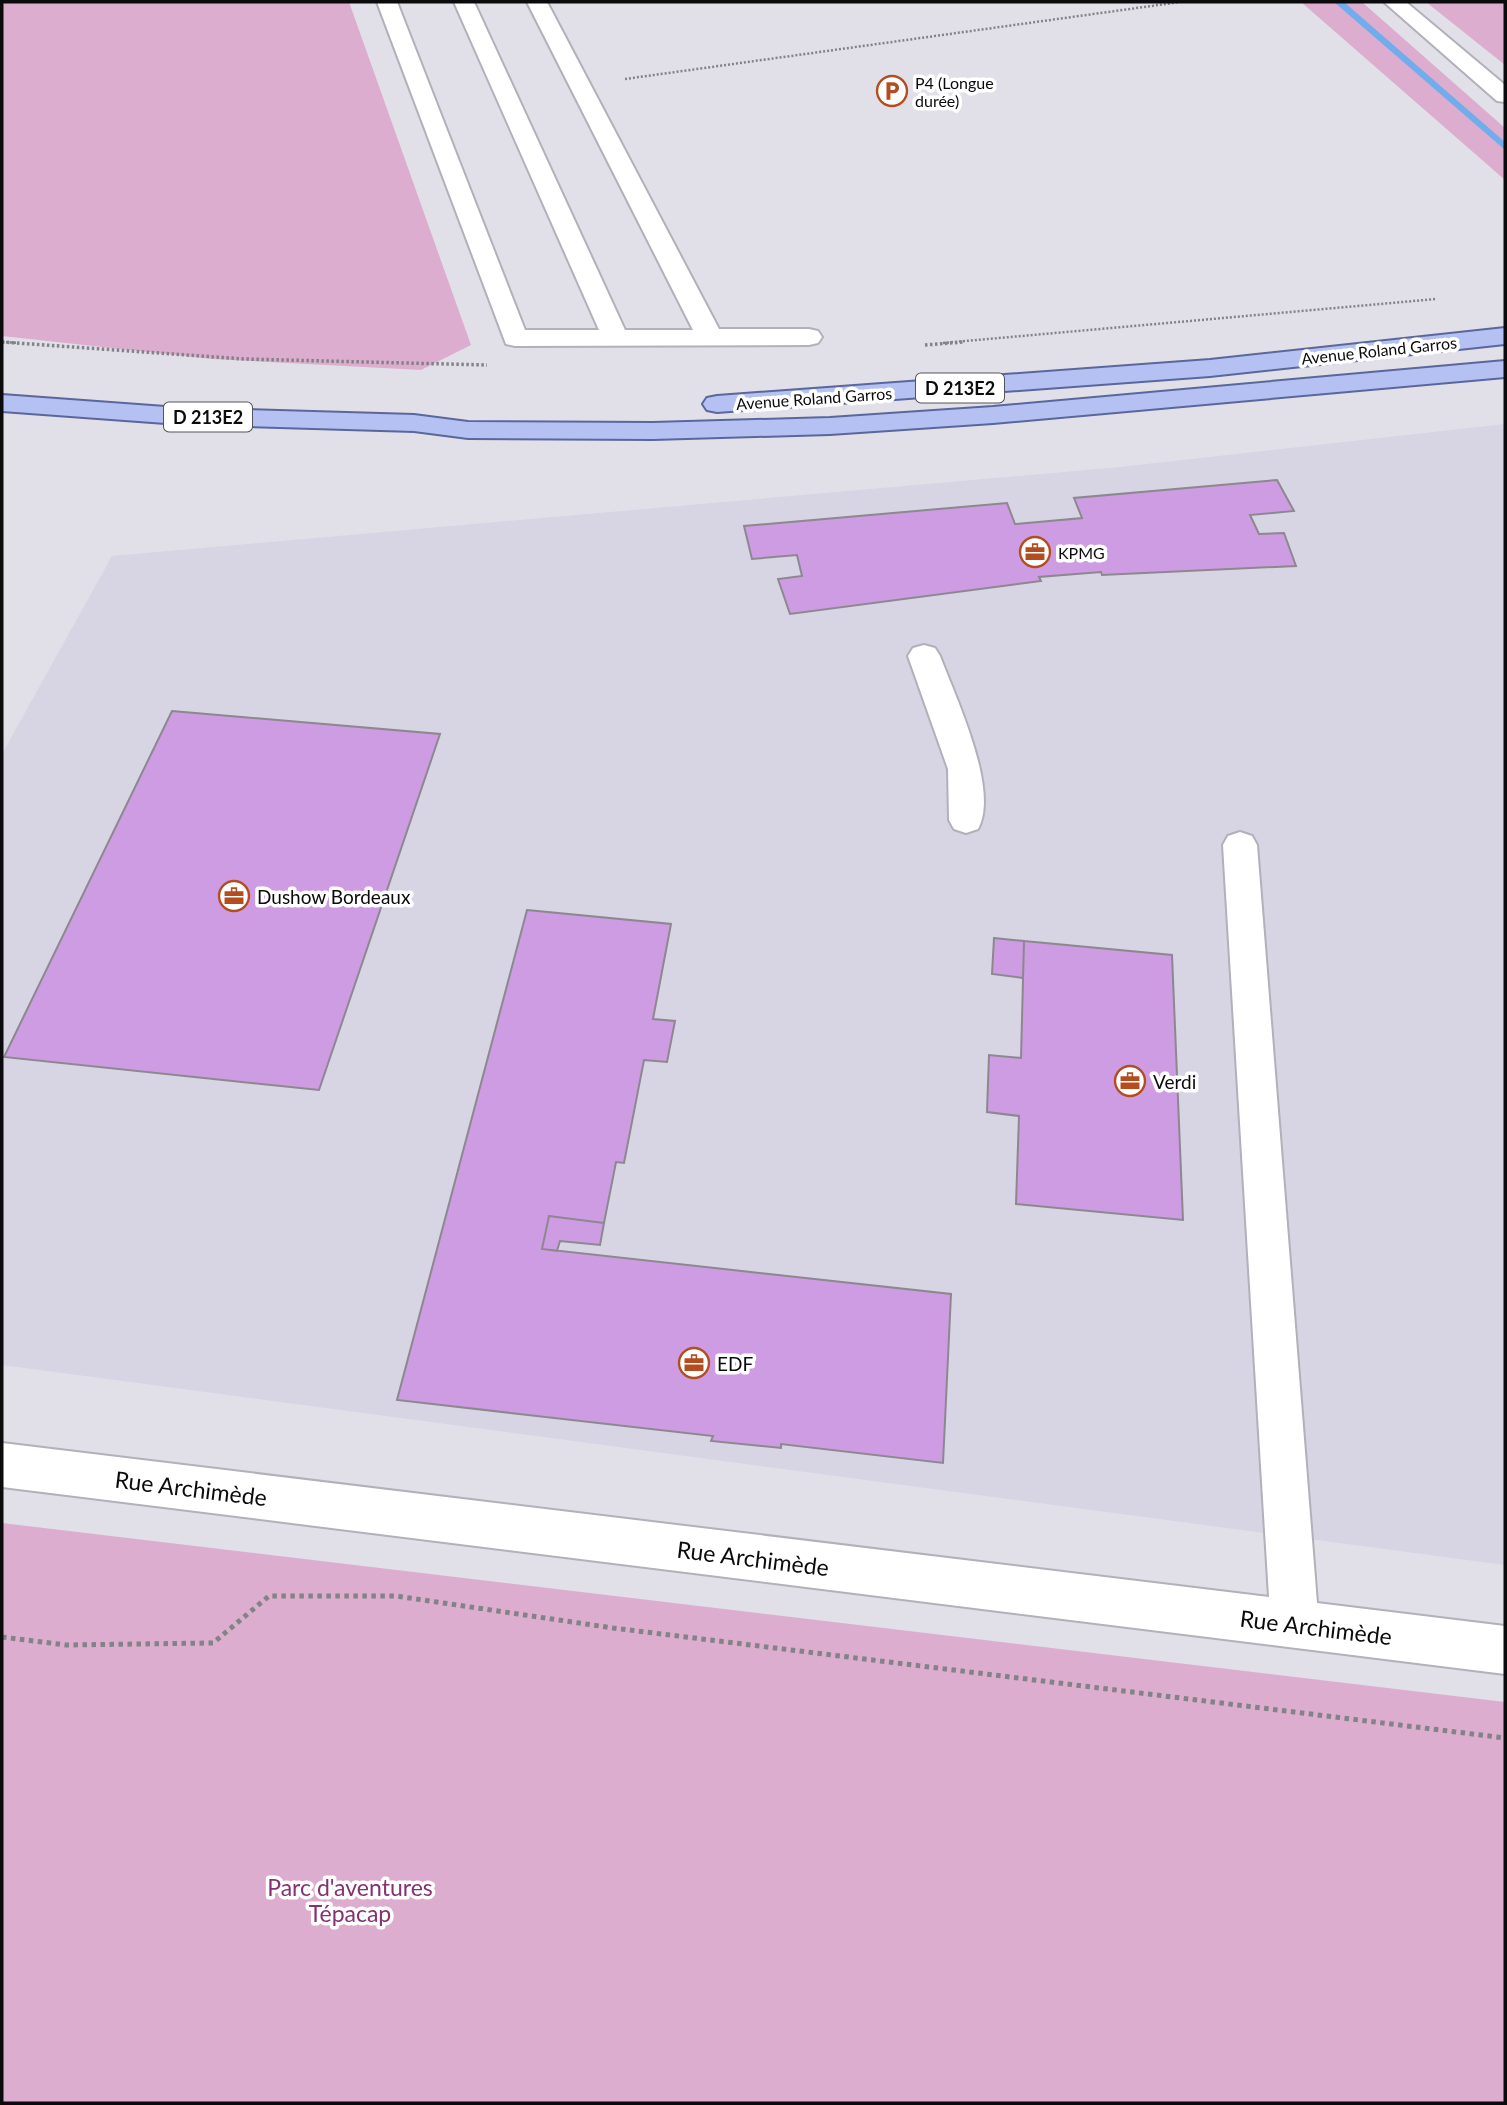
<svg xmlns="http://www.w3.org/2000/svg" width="1507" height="2105" viewBox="0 0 1507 2105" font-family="Lato,sans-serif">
<rect width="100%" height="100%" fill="#e1e0e8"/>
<path fill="#d7d4e4" d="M1505 424V1565L2 1365V754L112 556 1120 467Z"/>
<path fill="#ddadcf" d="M2 2H349L471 345 421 370 212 359 2 336Z
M1301 2H1362L1505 128V180Z
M1426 2H1505V65Z
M2 1523 1505 1702V2103H2Z"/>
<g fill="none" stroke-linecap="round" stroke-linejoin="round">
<path fill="#71adec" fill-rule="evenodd" d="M1334 2H1344L1505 142V150Z"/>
</g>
<path fill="#cd9ce2" stroke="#8d888f" stroke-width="2" d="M1277 480 1294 511 1250 515 1259 534 1284 533 1296 566 1102 575 1101 572 1039 577 1041 581 790 614 778 579 802 576 797 555 752 559 744 526 1007 503 1015 524 1082 518 1074 498Z
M172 711 440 734 319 1090 4 1057Z
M527 910 671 924 653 1019 675 1021 667 1062 644 1060 624 1163 616 1162 604 1223 549 1216 542 1249 951 1294 943 1463 781 1444V1448L711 1441 713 1436 397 1400Z
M994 938 1024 941 1023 978 992 974Z
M1024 941 1172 955 1183 1220 1016 1204 1019 1116 987 1112 989 1055 1021 1058Z
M549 1216 604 1223 600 1245 560 1241 557 1251 542 1249Z"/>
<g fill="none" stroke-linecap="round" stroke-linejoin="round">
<g stroke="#b2b0b9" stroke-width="4">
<path id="minor" d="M377 2H397L525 330H599L454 2H474L625 330H693L527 2H547L719 329H809L818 331 822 337 818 343 809 345 515 346 506 344Z
M1384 2H1406L1505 85V102L1497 101Z
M924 645 935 648 940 656C955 696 1000 790 978 829L966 833 954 829 949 820 948 769 908 656 913 648Z
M1240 832 1252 836 1257 845 1317 1603 1505 1626V1674L2 1487V1443L1269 1597 1223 845 1228 836Z"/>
</g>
<g stroke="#5a679c" stroke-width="4">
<path id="major" d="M1505 328V344L1210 376 717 412 707 410 703 404 707 398 717 396 1210 360Z
M1505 361V377L993 423 830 434 653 439 468 438 414 431 179 424 2 411V395L179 408 414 415 468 422 653 423 830 418 993 407Z"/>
</g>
<path stroke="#828287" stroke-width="2.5" stroke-dasharray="2 2" stroke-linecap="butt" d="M625 79 1180 2
M2 342 19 343
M943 343 1436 299"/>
<path stroke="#828287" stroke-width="3.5" stroke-dasharray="2.5 2.5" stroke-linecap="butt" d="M2 342 244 359 487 365
M925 345 963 342"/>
<path stroke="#828287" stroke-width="5" stroke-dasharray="4.5 4.5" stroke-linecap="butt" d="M2 1637 66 1645 213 1643 269 1596H396L613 1628 1505 1738"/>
<use href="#minor" fill="#fff" fill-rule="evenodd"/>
<use href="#major" fill="#b5c1f2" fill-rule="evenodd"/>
</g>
<defs>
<g id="parking-ring" transform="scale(1.575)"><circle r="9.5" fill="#fff" stroke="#b34d20" stroke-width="1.5"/><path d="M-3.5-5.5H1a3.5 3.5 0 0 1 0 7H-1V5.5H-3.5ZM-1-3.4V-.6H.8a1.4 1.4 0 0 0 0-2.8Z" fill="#b34d20"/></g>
<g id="office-ring" transform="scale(1.575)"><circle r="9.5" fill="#fff" stroke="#b34d20" stroke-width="1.5"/><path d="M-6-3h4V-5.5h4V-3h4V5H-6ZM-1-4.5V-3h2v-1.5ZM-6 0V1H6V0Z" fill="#b34d20"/></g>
</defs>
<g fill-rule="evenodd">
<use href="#parking-ring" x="892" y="91"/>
<use href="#office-ring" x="1035" y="552"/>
<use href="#office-ring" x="234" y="896"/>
<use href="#office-ring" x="1130" y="1081"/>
<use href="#office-ring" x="694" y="1363"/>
</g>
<g text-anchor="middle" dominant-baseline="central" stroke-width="7" stroke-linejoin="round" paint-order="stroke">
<g font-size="16" fill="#0b0b0e" stroke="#fff" text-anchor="start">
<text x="915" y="82">P4 (Longue<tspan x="915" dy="18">durée)</tspan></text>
<text x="1058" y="552">KPMG</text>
</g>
<g font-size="16" fill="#0b0b0e" stroke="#fff">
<text transform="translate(1379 350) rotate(-6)">Avenue Roland Garros</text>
<text transform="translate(814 398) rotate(-4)">Avenue Roland Garros</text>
</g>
<g fill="#fff" stroke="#545456" stroke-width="2">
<rect x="916" y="373.5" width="88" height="29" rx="5"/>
<rect x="164" y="402.5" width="88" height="29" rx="5"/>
</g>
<g font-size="18" font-weight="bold" fill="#0b0b0e">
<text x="960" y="388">D 213E2</text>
<text x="208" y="417">D 213E2</text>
</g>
<g font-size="19" fill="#0b0b0e" stroke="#fff" text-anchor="start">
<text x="257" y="896">Dushow Bordeaux</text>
<text x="1153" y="1081">Verdi</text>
<text x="717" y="1363">EDF</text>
</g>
<g font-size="23" fill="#0b0b0e" stroke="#fff">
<text transform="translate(191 1488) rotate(7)">Rue Archimède</text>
<text transform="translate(753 1558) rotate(7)">Rue Archimède</text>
<text transform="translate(1316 1627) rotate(7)">Rue Archimède</text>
</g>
<g font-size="23" fill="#853173" stroke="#fff">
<text x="350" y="1887">Parc d'aventures<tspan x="350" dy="26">Tépacap</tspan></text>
</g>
</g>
<rect width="1507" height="2105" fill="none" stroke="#0b0b0e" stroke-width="7"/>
</svg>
